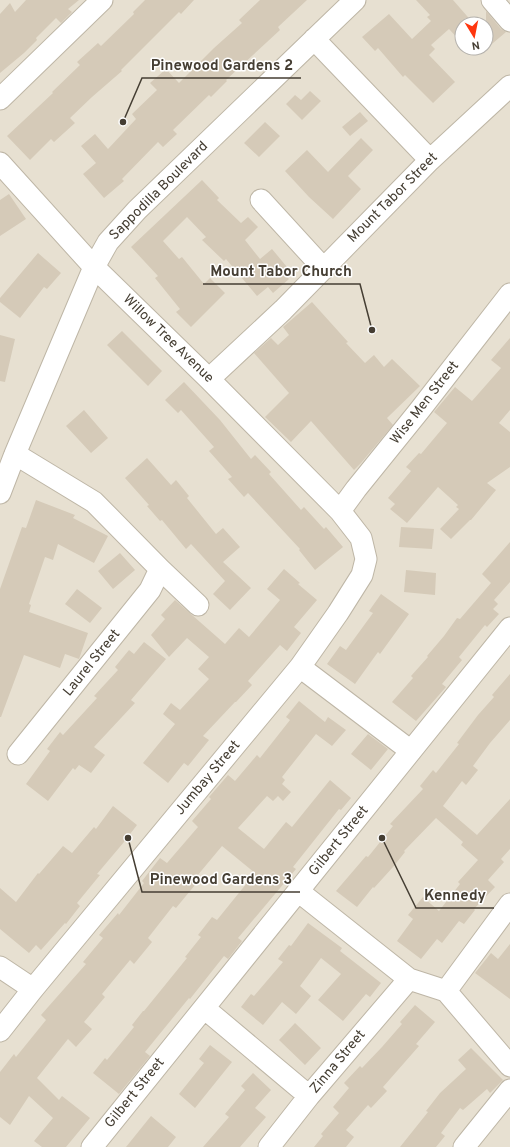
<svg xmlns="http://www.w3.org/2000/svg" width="510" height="1147" viewBox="0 0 510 1147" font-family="Overpass,sans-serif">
<rect width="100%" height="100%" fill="#f3eee4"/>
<path fill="#e7e0d1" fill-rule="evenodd" d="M0 0H510V1147H0ZM462 24H486V48H462Z"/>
<path fill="#d5cab8" d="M26 0H79L68 9 72 12 61 23 56 18 36 38 37 40 24 53 0 73V14L10 3 15 12Z
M145 0H194L181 14 179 12 121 70 122 71 92 97 70 118 75 123 54 142 51 139 30 160 7 136 53 93 52 92 80 65 77 62 98 43 101 46 134 14 133 12Z
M260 0H307L278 27 280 30 226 80 227 81 211 97 209 95 173 130 177 134 163 147 158 142 122 179 124 181 104 198 83 174 96 163 81 146 95 134 108 149 136 119 132 114 157 90 150 83 166 69 179 83 214 48 242 23 239 20Z
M416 0H453L474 24H462V43L449 29 431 45 435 49 429 55 455 82 433 103 405 75 403 77 378 48 375 51 362 37 389 14 412 39 431 21 427 17 430 15Z
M486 11 501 29 506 32 486 49Z
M310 91 321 101 302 120 286 104 295 95 301 100Z
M360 112 368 121 350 136 342 127Z
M265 122 280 136 259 157 244 143Z
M361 138 373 150 348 176 361 189 333 219 309 197 285 171 307 150 328 172Z
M202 180 219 198 217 200 241 223 248 217 258 227 245 240 260 259 272 249 287 267 282 271 289 279 273 293 268 287 257 296 226 259 224 261 202 240 206 237 187 217 163 241 179 259 182 257 204 284 210 278 225 293 191 327 176 312 180 309 155 278 158 276 131 247Z
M9 194 26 219 0 236V200Z
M38 253 61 273 47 289 44 287 20 318 0 302V298Z
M312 302 348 342 346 343 365 363 374 355 384 367 392 359 420 386 387 418 393 425 361 463 354 470 311 421 291 442 265 417 289 393 254 353 271 338 278 345 289 335 283 327Z
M122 331 162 371 148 386 107 345Z
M0 335 15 339 5 382 0 381Z
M510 338V410L499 423 510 432V467L487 483 496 490 471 520H470L451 539 440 529 459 509 456 507 458 505 438 487 407 523 390 509 395 504 388 498 411 471 406 467 419 453 421 454 447 423 434 412 455 387 472 401 501 368 491 360Z
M184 382 220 420 251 459 255 455 271 472 269 474 301 510 304 507 324 529 326 527 343 547 315 570 299 550 300 549 248 493 244 497 228 479 232 477 209 451 214 447 181 410 178 413 165 400Z
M84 410 108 438 91 453 66 426Z
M147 458 171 485 176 480 189 496 187 498 216 534 223 528 240 547 223 562 251 588 230 610 213 594 225 581 191 544 186 549 162 520 160 521 147 506 149 505 125 478Z
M36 500 75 515 73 518 108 536 94 563 58 544 53 560 45 557 29 604 31 605 29 612 88 633 79 659 65 654 60 668 24 655 1 717H0V589L22 527 26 528Z
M401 527 434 529 432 549 399 547Z
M510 542V582L494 600 498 604 493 609 499 614 487 627 485 625 459 657 462 660 442 684 446 687 416 721 392 702 413 678 411 676 428 657 427 656 444 636 457 618 460 619 491 583 482 574Z
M120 553 135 570 113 589 98 571Z
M284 569 300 583 298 584 317 600 294 627 301 633 287 651 280 645 248 681 252 685 236 702H235L203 736 209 740 188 766 184 763 168 783 143 763 175 724 163 714 171 703 180 710 209 679 198 669 209 657 187 638 169 657 151 635 165 619 161 615 175 600 225 644 239 628 249 637 280 600 267 589Z
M406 570 436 573 435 595 404 592Z
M77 589 102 608 90 623 65 604Z
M381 594 409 614 380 654 378 652 355 684 327 664 340 646 346 650 373 613 369 611Z
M144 642 166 659 131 700 135 703 94 747 105 755 91 773 79 765 75 770 73 768 48 801 26 784 50 751 47 749 60 732 63 735 97 698 94 696 118 670 115 667 129 650 134 654Z
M510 674V720L490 743 473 766 478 770 466 785 462 781 443 806 477 835 510 799V849L501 859 504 862 488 880 495 887 474 909 475 910 464 924 459 921 442 943 437 939 421 959 397 941 413 919 408 915 423 897 439 911 460 884 458 882 478 860 461 845 463 842 436 818 404 851 405 852 393 867 374 888 373 887 357 907 336 891 366 856 368 857 393 826 390 824 423 789 420 786 433 770 436 773 459 744 457 743 478 715 494 697 492 695Z
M299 701 325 722 328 717 346 730 332 746 316 734 282 777 285 780 282 784 291 792 283 801 278 796 273 801 267 796 238 828 264 849 286 822 292 827 330 780 351 798 341 810 339 809 293 867 296 869 238 938 242 941 228 959 224 956 190 999 189 998 145 1052 150 1056 119 1094 93 1073 105 1058 107 1060 134 1027 132 1025 143 1011H144L187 958 185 957 201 937 198 935 212 917 217 920 255 873 222 846 192 882 195 885 176 908 173 906 148 938 152 942 134 964 130 960 102 994 105 997 84 1022 92 1029 76 1047 68 1039 37 1078 59 1100 62 1096 90 1118 66 1147H42L34 1141 53 1118 29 1096 10 1125 0 1117V1072L14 1054 16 1057 46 1020 41 1015 86 964 83 962 103 938 99 935 118 913 119 915 144 883 142 881 160 858 167 863 198 827 192 821 211 799 209 797 228 775 235 781 257 755 260 758 290 720 286 717Z
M368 734 388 749 371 770 351 754Z
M113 806 137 825 124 842 97 874 100 875 77 903 80 906 66 924 65 923 41 950 36 945 29 953 0 929V888L16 902 38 873 39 874 63 846 72 853 94 827 96 829Z
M308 923 342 948 340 951 381 983 370 997 366 994 343 1021 318 1000 341 974 321 958 300 986 311 996 296 1014 282 1002 263 1025 241 1007 251 994 254 996 283 962 278 959 289 945 291 946Z
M510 944V999L475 973 491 953 498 959Z
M415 1005 435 1022 416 1044 419 1046 383 1087 387 1091 371 1108 368 1105 346 1130 354 1137 346 1147H314L323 1136 321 1134 339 1113 333 1107 349 1088 344 1083 360 1066 362 1068 382 1047 402 1024 400 1022Z
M295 1023 321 1048 305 1065 279 1040Z
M210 1045 232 1062 195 1108 179 1094 204 1063 199 1059Z
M471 1048 503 1080 490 1093 487 1089 463 1110 460 1108 441 1133 445 1136 436 1147H400L428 1112 426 1111 440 1093 466 1069 458 1060Z
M253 1073 271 1090 255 1108 266 1117 240 1147H203L229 1117 225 1114 245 1090 241 1086Z
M151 1116 176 1137 168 1147H126Z"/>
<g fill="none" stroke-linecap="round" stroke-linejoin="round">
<g stroke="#beb6a6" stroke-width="23">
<path id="minor" d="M492 0 510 21
M314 39 430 160
M0 99 102 0
M0 163 94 267 209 379 340 511 361 538 366 559 362 575 338 613 300 667 33 989 0 1031
M261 200 324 269
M209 379 283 310 430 160 510 86
M15 454 94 502 160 569 150 590 18 754
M0 493 15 454 94 267 108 242 137 210 355 0
M340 511 356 489 419 411 510 294
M160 569 198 605
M300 667 411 751
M298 891 409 979 446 991 510 1066
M0 967 33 989
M446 991 510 904
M204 1008 309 1096
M92 1147 510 628
M269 1147 309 1096 409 979
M464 1147 510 1090"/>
</g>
<use href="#minor" stroke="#fff" stroke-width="21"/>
</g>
<g text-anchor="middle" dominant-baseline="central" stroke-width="3" stroke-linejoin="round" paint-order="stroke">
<g font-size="14" fill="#453e33" stroke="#fff">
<text transform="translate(159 191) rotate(-45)">Sappodilla Boulevard</text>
<text transform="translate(393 198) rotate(-45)">Mount Tabor Street</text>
<text transform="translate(168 339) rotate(44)">Willow Tree Avenue</text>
<text transform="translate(425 403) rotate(-52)">Wise Men Street</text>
<text transform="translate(92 663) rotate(-51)">Laurel Street</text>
<text transform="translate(208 778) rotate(-50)">Jumbay Street</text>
<text transform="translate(339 841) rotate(-51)">Gilbert Street</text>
<text transform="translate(338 1062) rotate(-50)">Zinna Street</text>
<text transform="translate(135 1093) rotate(-51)">Gilbert Street</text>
</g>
</g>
<path fill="none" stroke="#453e33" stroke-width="1.5" d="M123 122L142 78H301M372 330L360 284H203M128 838L142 892H300M382 838L416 908H494"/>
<g fill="#453e33" stroke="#fff" stroke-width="1.5">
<circle cx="123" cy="122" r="4"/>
<circle cx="372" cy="330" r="4"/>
<circle cx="128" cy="838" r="4"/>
<circle cx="382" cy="838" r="4"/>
</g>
<g font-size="15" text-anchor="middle" font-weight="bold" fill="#453e33" stroke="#fff" stroke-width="3" stroke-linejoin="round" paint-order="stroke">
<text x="222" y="70">Pinewood Gardens 2</text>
<text x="281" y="276">Mount Tabor Church</text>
<text x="221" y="884">Pinewood Gardens 3</text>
<text x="455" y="900">Kennedy</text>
</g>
<g transform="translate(474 36) rotate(170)"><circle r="19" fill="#ffffff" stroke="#b5b2ad"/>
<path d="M0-3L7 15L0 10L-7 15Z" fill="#ff360e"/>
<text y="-6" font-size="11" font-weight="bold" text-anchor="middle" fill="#453e33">N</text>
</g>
</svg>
